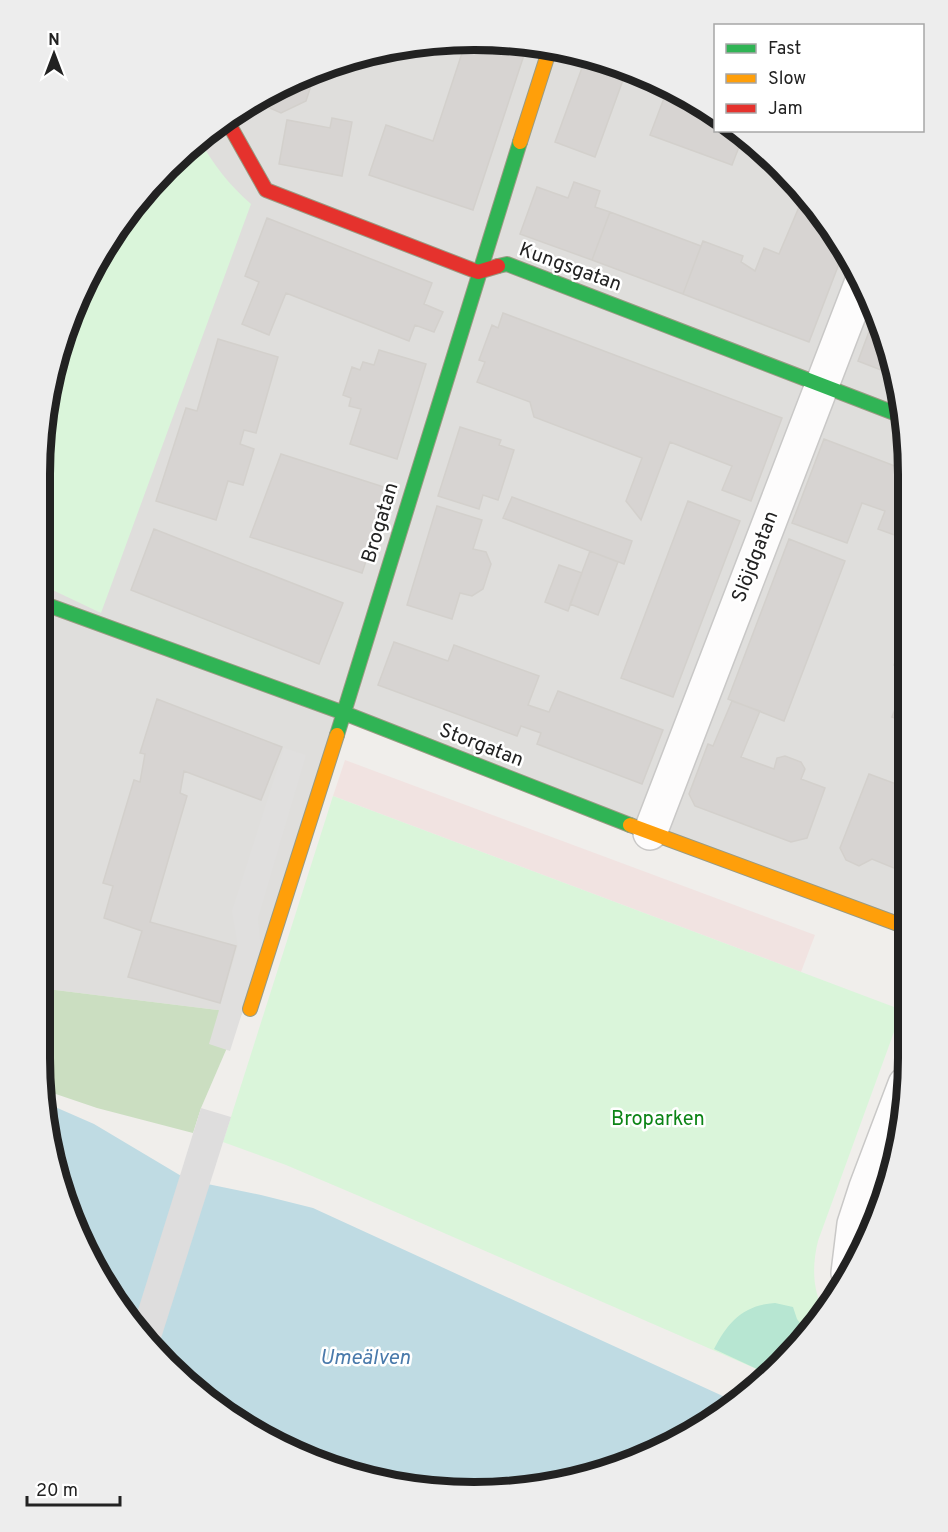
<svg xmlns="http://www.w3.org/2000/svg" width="948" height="1532" viewBox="0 0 948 1532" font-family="Overpass,sans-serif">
<rect width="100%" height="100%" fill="#f0eeeb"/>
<path fill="#dfdedc" d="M502 40 586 54 666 84 715 114 716 130 740 131 801 187 851 257 886 335 908 445 906 927 344 713 242 1013 39 988 43 418 72 308 129 209 187 147 256 97 334 62 417 43Z"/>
<path fill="#f1e3e1" d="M345 760 815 935 801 972 333 796Z"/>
<path fill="#cbdec1" d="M39 988 242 1013 201 1108 193 1133 97 1108 44 1090 39 1058Z"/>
<path fill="#daf5da" d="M199 139C213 164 229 185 251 204L101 613 42 585 43 418 72 308 129 209 187 147Z
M333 796 902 1010 818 1241C812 1265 812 1291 825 1313L819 1323 768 1374 359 1196 286 1165 223 1142Z"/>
<path fill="#b7e6d2" d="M775 1303 793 1307 797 1319 808 1334 768 1374 714 1349C728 1322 743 1305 775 1303Z"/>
<path fill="#e0dfde" d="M284 748 306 755 258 918 261 953 230 1051 209 1044 238 946 232 911Z"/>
<path fill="#bfdbe3" d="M46 1103 94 1124 188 1180 261 1195 313 1208 738 1403 613 1470 474 1493 335 1470 209 1403 129 1323 62 1197Z"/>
<path fill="#dedddd" d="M201 1108 231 1117 157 1351 133 1326Z"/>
<path fill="#d7d4d2" stroke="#d3d0cc" stroke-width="1.5" d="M466 41H480L524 55 473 210 369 175 386 125 433 141Z
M587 54 627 69 595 157 555 142Z
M316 70 306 101 281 113 261 104 249 110 246 105 256 97Z
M669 85 716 114V130H740L744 134 732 165 650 135Z
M332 118 352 122 342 176 279 164 287 120 330 128Z
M574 182 600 191 595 207 610 212 592 260 520 234 537 187 568 198Z
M805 193 845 248 809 342 683 294 703 241 743 256 741 262 755 271 764 248 779 254Z
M610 212 701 246 683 294 592 260Z
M267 218 432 283 424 304 443 312 434 332 415 325 409 341 286 293 269 335 242 324 259 282 245 276Z
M503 313 782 418 751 501 722 490 732 466 670 442 641 520 626 501 642 458 534 417 530 402 477 382 485 362 479 360 492 325 498 328Z
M876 313 886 335 894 375 858 361Z
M218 339 278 357 256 433 244 430 240 444 254 449 243 485 228 481 216 520 156 501 186 408 197 411Z
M379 350 426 364 397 459 350 444 361 409 349 406 351 398 343 395 352 367 360 370 363 362 374 365Z
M460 427 501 440 499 445 514 450 498 500 483 495 479 509 438 496Z
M824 439 908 471V540L878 529 885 511 862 503 847 543 792 523Z
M281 454 390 489 362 573 250 537Z
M512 497 632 541 624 564 503 518Z
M688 501 740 521 673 697 621 678Z
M437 506 482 520 473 549 486 552 491 564 483 589 472 596 460 593 452 619 407 605Z
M154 529 343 603 319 664 131 590Z
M789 539 845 561 784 721 728 699Z
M590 551 618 562 598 615 570 604Z
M559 565 582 573 568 611 545 602Z
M394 642 448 661 454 645 539 676 528 705 549 712 558 691 663 730 642 784 537 744 541 733 521 726 517 736 378 685Z
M902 642 907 643V670L894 665Z
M904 686 907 688V723L892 717Z
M157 699 282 747 261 800 184 771 180 793 187 796 150 922 236 946 220 1003 128 977 142 931 104 918 113 886 103 883 134 780 140 782 145 754 140 753Z
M732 701 760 711 741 757 774 769 777 758 785 756 801 762 805 769 801 779 825 788 807 838 791 842 695 806 689 794 708 744 713 746Z
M869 774 907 788 906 873 872 859 859 866 846 860 840 848Z"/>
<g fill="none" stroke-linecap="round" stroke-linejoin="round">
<g stroke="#c9c8c7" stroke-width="36">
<path id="street" d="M650 833 862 281
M848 1273 854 1224 866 1187 905 1084"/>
</g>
<g stroke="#999a82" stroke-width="16">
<path id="fast" d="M498 266 507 264 902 416
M42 603 344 713 630 825
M337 735 520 142"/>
</g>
<g stroke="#999a82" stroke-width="16">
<path id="slow" d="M520 142 550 48
M630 825 906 927
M250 1009 337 735"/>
</g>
<g stroke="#999a82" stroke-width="16">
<path id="jam" d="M226 119 266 190 478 272 498 266"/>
</g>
<use href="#street" stroke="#fdfcfc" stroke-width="33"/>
<use href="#fast" stroke="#30b455" stroke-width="14"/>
<use href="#slow" stroke="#ff9f0a" stroke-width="14"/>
<use href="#jam" stroke="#e5322d" stroke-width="14"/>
</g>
<g text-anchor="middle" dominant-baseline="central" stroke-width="5" stroke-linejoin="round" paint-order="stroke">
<g font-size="20" fill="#222" stroke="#fff">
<text transform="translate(570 268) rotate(20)">Kungsgatan</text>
<text transform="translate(381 523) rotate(-73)">Brogatan</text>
<text transform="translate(756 557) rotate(-69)">Slöjdgatan</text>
<text transform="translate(481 746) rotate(21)">Storgatan</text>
</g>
<g font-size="20" fill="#0c8416" stroke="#fff">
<text x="658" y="1120">Broparken</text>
</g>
<g font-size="21" font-style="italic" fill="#4a7aab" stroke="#fff">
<text x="365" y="1358">Umeälven</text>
</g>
</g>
<path d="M0 0H948V1532H0ZM474 50H474A424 424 0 0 1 898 474V1058A424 424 0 0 1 474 1482H474A424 424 0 0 1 50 1058V474A424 424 0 0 1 474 50Z" fill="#ededed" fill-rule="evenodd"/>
<path fill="none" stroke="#222" stroke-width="8" d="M474 50H474A424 424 0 0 1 898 474V1058A424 424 0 0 1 474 1482H474A424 424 0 0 1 50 1058V474A424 424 0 0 1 474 50Z"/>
<rect x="714" y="24" width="210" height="108" fill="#ffffff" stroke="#a7a7a7" stroke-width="1.5"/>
<rect x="726" y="44" width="30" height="9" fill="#30b455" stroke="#a7a7a7" stroke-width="1.5"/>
<text x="768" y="54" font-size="18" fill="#222222">Fast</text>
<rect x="726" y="74" width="30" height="9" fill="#ff9f0a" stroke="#a7a7a7" stroke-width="1.5"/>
<text x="768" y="84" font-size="18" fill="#222222">Slow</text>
<rect x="726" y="104" width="30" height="9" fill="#e5322d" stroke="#a7a7a7" stroke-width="1.5"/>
<text x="768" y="114" font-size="18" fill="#222222">Jam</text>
<g transform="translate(54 54)" stroke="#ffffff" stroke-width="4.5" paint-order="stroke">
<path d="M0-4.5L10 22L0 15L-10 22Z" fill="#222222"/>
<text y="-9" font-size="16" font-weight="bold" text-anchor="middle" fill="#222222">N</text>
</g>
<path d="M27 1496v9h93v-9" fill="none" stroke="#222222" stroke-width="3"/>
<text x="36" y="1496" font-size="18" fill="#222222" stroke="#ffffff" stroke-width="4.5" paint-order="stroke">20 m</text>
</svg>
